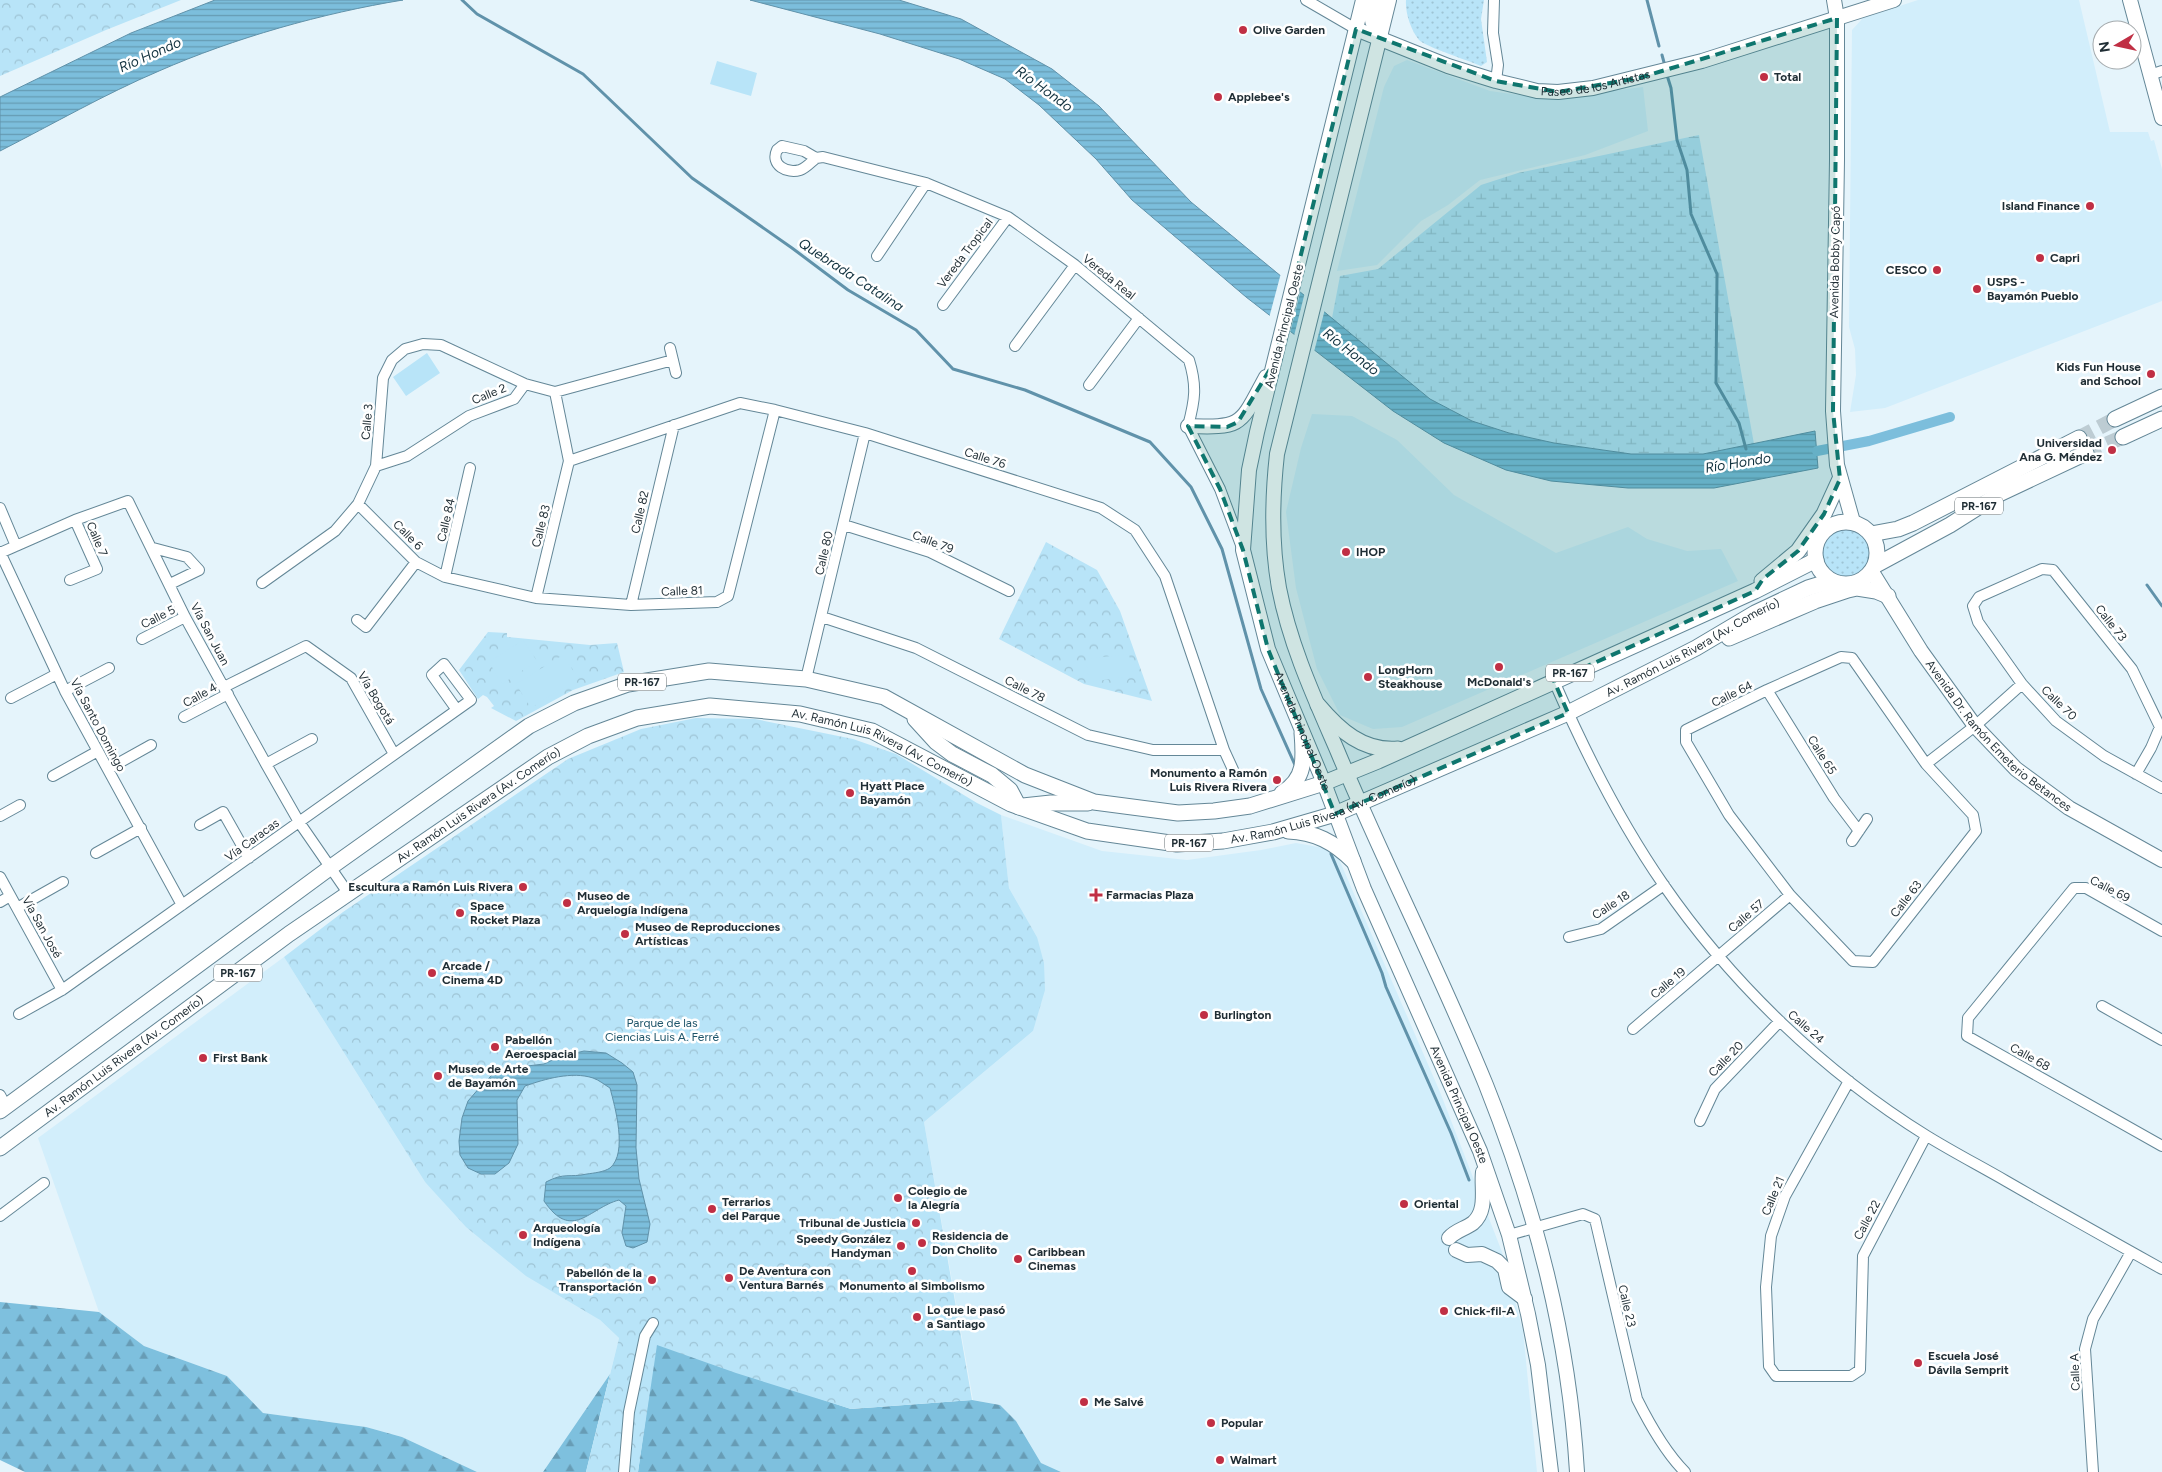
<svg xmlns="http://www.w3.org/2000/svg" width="2162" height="1472" viewBox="0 0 2162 1472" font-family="Figtree,sans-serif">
<defs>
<pattern id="grass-dots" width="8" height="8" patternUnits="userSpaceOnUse" patternTransform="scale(1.25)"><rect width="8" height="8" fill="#b8e4f8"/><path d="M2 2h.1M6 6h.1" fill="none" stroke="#9ec4d5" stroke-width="1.8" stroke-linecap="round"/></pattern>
<pattern id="forest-firs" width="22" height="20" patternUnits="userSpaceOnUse" patternTransform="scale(1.25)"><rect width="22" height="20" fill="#7ec0de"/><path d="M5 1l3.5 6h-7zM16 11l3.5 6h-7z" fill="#679cb5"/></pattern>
<pattern id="wetland-marsh" width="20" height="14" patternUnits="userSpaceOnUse" patternTransform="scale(1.25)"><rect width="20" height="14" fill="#b8e4f8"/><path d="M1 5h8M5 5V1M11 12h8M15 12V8" fill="none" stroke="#9ec4d5"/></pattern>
<pattern id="park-crowns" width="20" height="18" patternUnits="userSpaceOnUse" patternTransform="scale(1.25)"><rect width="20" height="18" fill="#b8e4f8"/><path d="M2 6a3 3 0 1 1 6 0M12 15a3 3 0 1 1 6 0" fill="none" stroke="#9ec4d5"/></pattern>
<pattern id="water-rules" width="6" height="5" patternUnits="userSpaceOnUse" patternTransform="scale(1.25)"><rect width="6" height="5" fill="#7cbedc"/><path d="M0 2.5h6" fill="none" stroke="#659bb3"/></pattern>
</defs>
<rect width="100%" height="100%" fill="#e5f4fb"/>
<path fill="#d2eefb" d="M1918 0H2079L2110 132H2148L2151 141 2154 140 2162 169V301L1885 408 1850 412 1856 375 1855 349 1849 327 1852 30 1863 18Z
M1407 60 1490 91 1548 99 1643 87 1648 131 1585 155 1480 180 1448 205 1421 221 1377 265 1337 271 1384 87 1394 66Z
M1312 414 1352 416 1397 440 1454 495 1556 553 1628 527 1647 539 1687 551 1721 549 1738 581 1402 727 1373 729 1340 715 1317 669 1296 588 1286 512 1301 448Z
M1001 815 1102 851 1187 860 1261 850 1296 843 1335 850 1440 1092 1502 1252 1523 1331 1537 1472H1061L1041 1463 1016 1421 1000 1405 973 1400 924 1122 1033 1031 1037 937 1009 888Z
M284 957 425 1182 600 1320 619 1338 610 1374 543 1472H477L402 1437 366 1427 263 1413 227 1376 144 1346 99 1312 38 1138Z"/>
<path fill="url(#grass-dots)" d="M1406 0H1484L1481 19 1487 62 1481 66C1470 61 1426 47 1419 40 1411 30 1405 13 1406 0Z
M1818 554a28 28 0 1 1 56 0a28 28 0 1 1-56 0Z"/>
<path fill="url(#forest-firs)" d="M0 1302 99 1312 144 1346 227 1376 263 1413 366 1427 402 1437 477 1472H25L0 1460Z
M656 1344 851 1409 972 1400 1000 1405 1016 1421 1041 1463 1061 1472H638Z
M610 1374 586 1472H543Z"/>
<path fill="url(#wetland-marsh)" d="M1699 135 1754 444 1703 454H1631L1554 443 1509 433 1472 421 1430 399 1332 318 1340 276 1378 269 1481 185 1518 173Z"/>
<path fill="url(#park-crowns)" d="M0 0H181L106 30 0 76Z
M1046 542 1097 570 1120 611 1152 701 1084 684 999 639Z
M488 632 507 633V637L590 645 617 643 624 672 573 690 516 721 491 708 494 706 487 697 483 695 478 699 459 670Z
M696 718 755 719 853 739 896 754 977 803 1001 815 1009 888 1037 937 1044 963 1045 990 1033 1031 924 1122 972 1400 851 1409 736 1373 657 1345 638 1472H586L619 1338 600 1320 526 1276 466 1227 425 1182 284 957 343 912 568 759 641 729Z"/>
<path fill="#b8e4f8" d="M717 61 757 73 751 96 710 84Z
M427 353 440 373 406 396 393 377Z
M523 640 537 661 502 684 489 662Z
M1129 654 1133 676 1089 682 1086 659Z
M563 655 578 678 531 708 516 684Z"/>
<path fill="url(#water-rules)" stroke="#6092aa" d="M215 0H403C323 13 234 38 159 71 105 94 53 124 0 151V97L131 33Z
M750 0H899L961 19 1052 69 1099 106 1191 202 1430 399 1472 421 1509 433 1554 443 1631 454H1703L1815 431 1818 468 1714 488H1628L1551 481 1506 470 1444 443 1393 411 1246 297 1132 200 1096 159 1039 105 1005 79 959 59 880 34Z
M584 1051 606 1053 622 1063 633 1072 637 1085 636 1148 639 1179 650 1224 647 1242 633 1248 626 1246 622 1233 626 1206 619 1200C589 1208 572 1242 544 1201L546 1182C565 1172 569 1178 587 1174 594 1173 604 1172 610 1168 628 1153 615 1107 610 1088 605 1085 599 1080 593 1078 572 1071 545 1079 525 1086L517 1100 518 1144 509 1163 495 1174H481L468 1168 460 1155 459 1141 462 1118 468 1101 481 1086 493 1074 502 1069 544 1064 559 1057Z"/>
<path fill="#e5f4fb" d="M1281 273 1301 289 1290 333 1269 318Z
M1305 292 1325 309 1314 352 1294 336Z"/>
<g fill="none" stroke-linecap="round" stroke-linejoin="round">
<path stroke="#6092aa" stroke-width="3" d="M462 0 477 14 583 74 692 178 792 248 848 290 916 330 953 369 1025 390 1150 442 1191 487 1222 549 1261 689 1295 765
M1647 0 1659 46
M1662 55 1665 66
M1666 72 1671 88 1677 140 1687 170 1691 214 1717 274 1716 383 1739 423 1746 449
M2147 585 2162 606
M1331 854 1382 973 1386 987 1451 1133 1469 1180"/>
<path stroke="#7cbedc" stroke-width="10" d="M1817 451 1869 441 1950 417"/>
<path stroke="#bdccd3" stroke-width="15" stroke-dasharray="15 8" stroke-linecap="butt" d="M2079 438 2115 419
M2086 453 2123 437"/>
<g stroke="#648797" stroke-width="12">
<path id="street" d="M1306 0 1356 29
M1494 0 1493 33 1498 65 1496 81
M2150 75 2162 71
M782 146 804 151 816 158C811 162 806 168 800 170 787 174 770 165 777 150Z
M816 158 823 157 926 183 1008 217 1075 265 1189 360C1197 386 1195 400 1188 426L1220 489 1241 545
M877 256 926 183
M943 305 1008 217
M1015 346 1075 265
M670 348 676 373
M1089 385 1139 318
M569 461 740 403 775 410 865 433 1101 508 1135 530 1165 576 1224 750 1235 774
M376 466 407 456 469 416 514 399 525 384
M358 504 416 562 445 577 536 598 631 605 717 602 728 596 775 410
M0 508 16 546
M844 525 930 552 1009 591
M153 548 187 557 199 570 170 584
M0 552 65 691 182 905
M0 553 75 520 128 501 185 617 266 764 299 822 348 893
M445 577 470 468
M70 580 97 569 75 520
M262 583 335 531 358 504 376 466 383 378 392 360 405 349 423 344 441 345 525 384 555 392 673 360
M536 598 569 461 555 392
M631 605 674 425
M822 617 916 648 1088 735 1153 750H1224
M357 620 366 627 416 562
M142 639 185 617
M1841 657 1852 658 1926 764 1973 815 1976 831 1873 962 1853 961 1790 895 1729 815 1686 742V730L1767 690Z
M806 679 865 433
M1554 681C1584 750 1620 822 1663 884 1732 984 1824 1072 1927 1136 1953 1152 1980 1166 2006 1181 2058 1211 2110 1240 2162 1269
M224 687 306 646 351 678 394 754
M1767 690 1834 798 1859 831
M65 691 109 668
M11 698 57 674
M184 717 228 694
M266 764 312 739
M1926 764 1975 726 2022 684
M108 769 151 745
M2136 774 2151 748 2160 727 2132 669 2053 570 2042 569 1979 597 1973 606 1978 622 2022 684 2056 721 2104 756 2162 788
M53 776 98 751
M0 816 20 805
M200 825 223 812 249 858
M1852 841 1867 819
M96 853 141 828
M0 877 62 990
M0 902 10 896
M17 908 63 882
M2162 931 2086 888H2074L1968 1018 1967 1036 2162 1146
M1569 937 1601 929 1664 885
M2102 1006 2162 1040
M19 1014 62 990 471 700 444 664 432 675 457 710
M1633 1029 1790 895
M1849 1081 1785 1196 1771 1236 1766 1287 1769 1366 1776 1376H1851L1860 1370 1863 1256 1926 1136
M0 1095 6 1106
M1700 1121 1715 1089 1780 1021
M0 1216 44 1183
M1509 1235 1583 1214 1595 1219 1637 1399C1650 1425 1665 1452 1685 1472
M624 1472 629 1412 645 1336 653 1323
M2093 1472 2085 1349 2093 1319 2131 1252"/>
</g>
<g stroke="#648797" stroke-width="16">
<g id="secondary">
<path id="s1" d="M1363 0 1257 432 1249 470 1243 550 1268 649 1324 783 1364 889 1480 1151 1509 1235 1528 1314 1538 1365 1551 1472"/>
<path d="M1389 0 1277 454C1272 499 1271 543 1279 588 1290 645 1314 697 1337 750 1384 863 1440 972 1486 1085 1536 1211 1569 1337 1577 1472"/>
<path d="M1834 0 1837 18V160L1833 411 1837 465 1853 522"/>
<path d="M2130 0 2162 118"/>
<path id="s2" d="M1356 29 1448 66 1496 81 1537 91 1558 92 1593 88 1702 61 1894 0"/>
<path d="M1188 426C1244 428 1240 425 1266 377"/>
<path id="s3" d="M1872 572 1921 651 1975 726 2016 769 2069 808 2162 860"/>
<path d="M1449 1238C1456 1230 1465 1229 1473 1223 1488 1210 1481 1188 1483 1172"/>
<path d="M1456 1250 1467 1255 1482 1254 1497 1261 1505 1269 1509 1287 1525 1299"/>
</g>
</g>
<g stroke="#648797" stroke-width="17">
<g id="primary">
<path d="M2115 419 2162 397"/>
<path d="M2123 437 2162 419"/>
<circle cx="1846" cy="553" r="31"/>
<path d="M1871 534 1898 529 1913 523 2079 438"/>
<path d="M1876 565 1950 525 1999 494 2086 453"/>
<path d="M1762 581 1798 551 1824 514 1840 479"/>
<path d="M1729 638 1815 601 1848 590 1857 588 1876 591 1888 596"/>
<path d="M1318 705C1339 730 1363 752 1398 749"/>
<path d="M915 719 936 742 952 754 992 775 1010 790 1019 807"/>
<path d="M1282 793C1306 779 1304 758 1302 733"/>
<path d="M1023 806 1051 803H1088"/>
<path d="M1288 831C1315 832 1334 842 1353 861"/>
<path d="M0 1111 331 867 529 726 574 703 628 684 709 671 806 679 884 697 1025 775 1094 802 1178 813 1214 811 1250 806 1324 783 1378 761 1755 591 1816 560"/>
<path id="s4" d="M0 1148 289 934 548 757 588 736 637 718 710 706 800 714 872 731 1011 804 1087 831 1177 844 1223 841 1273 832 1335 814 1568 713 1696 648 1755 613 1808 588 1831 581"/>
</g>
</g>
<g stroke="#648797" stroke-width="19">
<path id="highway" d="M1374 0V20L1380 39"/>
</g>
<use href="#street" stroke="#fff" stroke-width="10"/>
<use href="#secondary" stroke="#fff" stroke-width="14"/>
<use href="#primary" stroke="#fff" stroke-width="15"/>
<use href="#highway" stroke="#fff" stroke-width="18"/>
</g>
<path fill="#0f766e" fill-opacity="0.2" stroke="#0f766e" stroke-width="4" stroke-dasharray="10 6" stroke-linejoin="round" d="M1837 18 1833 411 1840 479 1824 514 1798 551 1763 579 1755 591 1554 681 1568 713 1335 814 1268 649 1243 550 1220 489 1188 426 1227 427 1238 422 1275 361 1356 29 1496 81 1558 92 1639 78Z"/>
<g fill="#c02f44" stroke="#fff" stroke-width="2">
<circle cx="1243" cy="30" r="5"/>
<circle cx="1764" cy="77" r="5"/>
<circle cx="1218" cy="97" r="5"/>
<circle cx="2090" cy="206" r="5"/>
<circle cx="2040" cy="258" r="5"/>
<circle cx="1937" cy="270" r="5"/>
<circle cx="1977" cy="289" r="5"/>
<circle cx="2151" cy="374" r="5"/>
<circle cx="2112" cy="450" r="5"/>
<circle cx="1346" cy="552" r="5"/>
<circle cx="1499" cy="667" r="5"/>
<circle cx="1368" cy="677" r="5"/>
<circle cx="1277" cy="780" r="5"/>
<circle cx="850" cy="793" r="5"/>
<circle cx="523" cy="887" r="5"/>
<path d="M1093.5 887.5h5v5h5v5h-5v5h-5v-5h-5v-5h5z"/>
<circle cx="567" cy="903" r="5"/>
<circle cx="460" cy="913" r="5"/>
<circle cx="625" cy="934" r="5"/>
<circle cx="432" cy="973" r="5"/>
<circle cx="1204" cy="1015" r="5"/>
<circle cx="495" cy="1047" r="5"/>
<circle cx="203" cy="1058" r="5"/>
<circle cx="438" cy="1076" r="5"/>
<circle cx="898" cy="1198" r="5"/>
<circle cx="1404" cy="1204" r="5"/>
<circle cx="712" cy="1209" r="5"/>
<circle cx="916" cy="1223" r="5"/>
<circle cx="523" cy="1235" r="5"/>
<circle cx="922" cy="1243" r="5"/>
<circle cx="901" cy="1246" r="5"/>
<circle cx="1018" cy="1259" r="5"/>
<circle cx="912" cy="1271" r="5"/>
<circle cx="729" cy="1278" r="5"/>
<circle cx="652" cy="1280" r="5"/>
<circle cx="1444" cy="1311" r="5"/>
<circle cx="917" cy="1317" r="5"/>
<circle cx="1918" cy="1363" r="5"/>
<circle cx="1084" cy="1402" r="5"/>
<circle cx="1211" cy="1423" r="5"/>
<circle cx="1220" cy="1460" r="5"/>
</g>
<g text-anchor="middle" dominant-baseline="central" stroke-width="5" stroke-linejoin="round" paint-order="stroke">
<g fill="#fff" stroke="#626c71" stroke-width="1">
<rect x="1955" y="497.5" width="48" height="17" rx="4"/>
<rect x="1546" y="664.5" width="48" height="17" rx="4"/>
<rect x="618" y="673.5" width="48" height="17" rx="4"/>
<rect x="1165" y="834.5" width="48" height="17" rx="4"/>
<rect x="214" y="964.5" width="48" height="17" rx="4"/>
</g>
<g font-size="11" font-weight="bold" fill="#1f2d34">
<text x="1979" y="506">PR-167</text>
<text x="1570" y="673">PR-167</text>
<text x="642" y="682">PR-167</text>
<text x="1189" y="843">PR-167</text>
<text x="238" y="973">PR-167</text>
</g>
<g font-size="12" font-weight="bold" fill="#1f2d34" stroke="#fff" text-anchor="start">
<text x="1253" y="30">Olive Garden</text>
<text x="1774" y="77">Total</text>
<text x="1228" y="97">Applebee's</text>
<text x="2080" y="206" text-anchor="end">Island Finance</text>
<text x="2050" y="258">Capri</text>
<text x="1927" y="270" text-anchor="end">CESCO</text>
<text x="1987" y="282">USPS -<tspan x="1987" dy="14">Bayamón Pueblo</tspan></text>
<text x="2141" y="367" text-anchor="end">Kids Fun House<tspan x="2141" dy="14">and School</tspan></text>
<text x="2102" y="443" text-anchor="end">Universidad<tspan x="2102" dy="14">Ana G. Méndez</tspan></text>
<text x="1356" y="552">IHOP</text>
<text x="1378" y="670">LongHorn<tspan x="1378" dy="14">Steakhouse</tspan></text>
<text x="1499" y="682" text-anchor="middle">McDonald's</text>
<text x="1267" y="773" text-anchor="end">Monumento a Ramón<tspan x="1267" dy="14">Luis Rivera Rivera</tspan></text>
<text x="860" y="786">Hyatt Place<tspan x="860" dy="14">Bayamón</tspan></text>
<text x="513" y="887" text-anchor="end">Escultura a Ramón Luis Rivera</text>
<text x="1106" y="895">Farmacias Plaza</text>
<text x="577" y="896">Museo de<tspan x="577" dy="14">Arquelogía Indígena</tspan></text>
<text x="470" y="906">Space<tspan x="470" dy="14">Rocket Plaza</tspan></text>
<text x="635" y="927">Museo de Reproducciones<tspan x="635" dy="14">Artísticas</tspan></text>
<text x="442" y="966">Arcade /<tspan x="442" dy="14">Cinema 4D</tspan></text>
<text x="1214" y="1015">Burlington</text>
<text x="505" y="1040">Pabellón<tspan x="505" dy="14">Aeroespacial</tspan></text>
<text x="213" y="1058">First Bank</text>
<text x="448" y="1069">Museo de Arte<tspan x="448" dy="14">de Bayamón</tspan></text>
<text x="908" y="1191">Colegio de<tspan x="908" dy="14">la Alegría</tspan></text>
<text x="722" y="1202">Terrarios<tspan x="722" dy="14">del Parque</tspan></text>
<text x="1414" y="1204">Oriental</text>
<text x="906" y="1223" text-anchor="end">Tribunal de Justicia</text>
<text x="533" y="1228">Arqueología<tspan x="533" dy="14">Indígena</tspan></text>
<text x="932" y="1236">Residencia de<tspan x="932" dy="14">Don Cholito</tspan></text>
<text x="891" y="1239" text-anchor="end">Speedy González<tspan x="891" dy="14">Handyman</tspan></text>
<text x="1028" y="1252">Caribbean<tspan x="1028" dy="14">Cinemas</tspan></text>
<text x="739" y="1271">De Aventura con<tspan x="739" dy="14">Ventura Barnés</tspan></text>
<text x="642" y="1273" text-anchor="end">Pabellón de la<tspan x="642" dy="14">Transportación</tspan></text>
<text x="912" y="1286" text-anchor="middle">Monumento al Simbolismo</text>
<text x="927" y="1310">Lo que le pasó<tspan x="927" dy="14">a Santiago</tspan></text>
<text x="1454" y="1311">Chick-fil-A</text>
<text x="1928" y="1356">Escuela José<tspan x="1928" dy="14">Dávila Semprit</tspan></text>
<text x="1094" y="1402">Me Salvé</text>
<text x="1221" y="1423">Popular</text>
<text x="1230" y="1460">Walmart</text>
</g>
<g font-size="12" fill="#1f2d34" stroke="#fff">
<text stroke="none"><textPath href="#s2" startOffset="251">Paseo de los Artistas</textPath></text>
<text transform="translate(965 253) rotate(-53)">Vereda Tropical</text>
<text transform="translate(1835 262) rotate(-89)">Avenida Bobby Capó</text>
<text transform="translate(1109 277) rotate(39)">Vereda Real</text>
<text transform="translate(1284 326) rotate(-76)">Avenida Principal Oeste</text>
<text transform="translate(489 394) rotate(-22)">Calle 2</text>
<text transform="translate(367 422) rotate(-85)">Calle 3</text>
<text transform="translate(985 458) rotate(18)">Calle 76</text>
<text transform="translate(640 512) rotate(-77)">Calle 82</text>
<text transform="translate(446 520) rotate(-77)">Calle 84</text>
<text transform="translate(541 526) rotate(-76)">Calle 83</text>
<text transform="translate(408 535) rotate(45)">Calle 6</text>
<text transform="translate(97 539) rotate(67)">Calle 7</text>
<text transform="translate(933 542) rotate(21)">Calle 79</text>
<text transform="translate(824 553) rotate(-77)">Calle 80</text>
<text transform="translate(682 591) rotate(-2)">Calle 81</text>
<text transform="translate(158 617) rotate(-27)">Calle 5</text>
<text transform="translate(2111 623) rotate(52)">Calle 73</text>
<text transform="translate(210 634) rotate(62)">Vía San Juan</text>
<text stroke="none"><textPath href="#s4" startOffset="1894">Av. Ramón Luis Rivera (Av. Comerío)</textPath></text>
<text transform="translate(1025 689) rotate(27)">Calle 78</text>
<text transform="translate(1732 694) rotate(-26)">Calle 64</text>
<text transform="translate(200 695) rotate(-29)">Calle 4</text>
<text transform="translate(376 698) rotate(59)">Vía Bogotá</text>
<text transform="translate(2059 703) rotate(44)">Calle 70</text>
<text transform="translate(98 725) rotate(62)">Vía Santo Domingo</text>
<text stroke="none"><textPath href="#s1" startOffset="755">Avenida Principal Oeste</textPath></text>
<text stroke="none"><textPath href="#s3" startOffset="209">Avenida Dr. Ramón Emeterio Betances</textPath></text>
<text stroke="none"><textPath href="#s4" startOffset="1024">Av. Ramón Luis Rivera (Av. Comerío)</textPath></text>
<text transform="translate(1822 755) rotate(58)">Calle 65</text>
<text stroke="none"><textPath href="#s4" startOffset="589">Av. Ramón Luis Rivera (Av. Comerío)</textPath></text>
<text stroke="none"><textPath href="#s4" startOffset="1489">Av. Ramón Luis Rivera (Av. Comerío)</textPath></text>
<text transform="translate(252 840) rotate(-36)">Vía Caracas</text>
<text transform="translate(2110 889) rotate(27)">Calle 69</text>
<text transform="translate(1906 899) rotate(-52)">Calle 63</text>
<text transform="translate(1611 905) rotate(-33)">Calle 18</text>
<text transform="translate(1746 916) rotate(-41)">Calle 57</text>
<text transform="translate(42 927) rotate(61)">Vía San José</text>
<text transform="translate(1668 983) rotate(-40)">Calle 19</text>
<text transform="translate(1806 1027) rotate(41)">Calle 24</text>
<text stroke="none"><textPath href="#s4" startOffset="154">Av. Ramón Luis Rivera (Av. Comerío)</textPath></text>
<text transform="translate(2030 1057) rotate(29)">Calle 68</text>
<text transform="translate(1726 1059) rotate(-46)">Calle 20</text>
<text stroke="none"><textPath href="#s1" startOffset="1160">Avenida Principal Oeste</textPath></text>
<text transform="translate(1773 1196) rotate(-67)">Calle 21</text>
<text transform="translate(1867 1220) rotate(-62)">Calle 22</text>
<text transform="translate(1627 1306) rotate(77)">Calle 23</text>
<text transform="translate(2075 1372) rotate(-92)">Calle A</text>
</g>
<g font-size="12" fill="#1f556a" stroke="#fff">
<text x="662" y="1023">Parque de las<tspan x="662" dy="14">Ciencias Luis A. Ferré</tspan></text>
</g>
<g font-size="14" font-style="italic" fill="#12323f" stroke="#fff">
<text transform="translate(150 55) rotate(-24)">Río Hondo</text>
<text transform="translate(1044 89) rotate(36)">Río Hondo</text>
<text transform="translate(851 275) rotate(33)">Quebrada Catalina</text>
<text transform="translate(1351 352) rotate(38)">Río Hondo</text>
<text transform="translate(1738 463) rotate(-9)">Río Hondo</text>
</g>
</g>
<g transform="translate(2117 45) rotate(261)"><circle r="24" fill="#ffffff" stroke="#a5abae"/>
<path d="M0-4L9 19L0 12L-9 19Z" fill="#c02f44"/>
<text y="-8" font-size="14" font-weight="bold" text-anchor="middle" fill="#1f2d34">N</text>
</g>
</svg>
